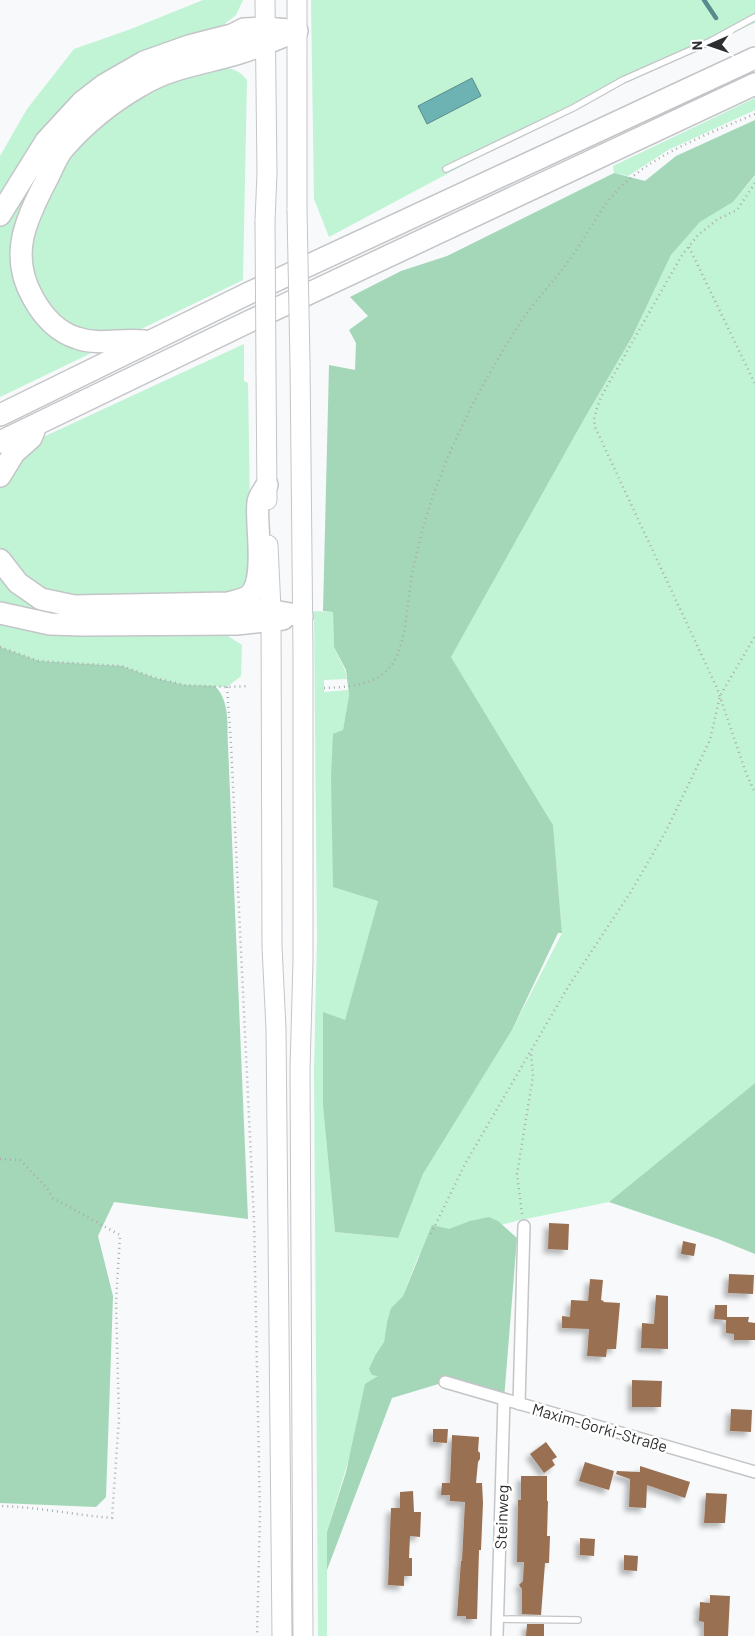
<svg xmlns="http://www.w3.org/2000/svg" width="755" height="1636" viewBox="0 0 755 1636" font-family="Barlow,sans-serif">
<defs>
<filter id="shadow"><feDropShadow dx="-4.5" dy="4.5" stdDeviation="2.5" flood-color="#0004"/></filter>
</defs>
<rect width="100%" height="100%" fill="#f7f9fb"/>
<path fill="#c1f3d5" d="M203 0H243L236 15 222 26V68C233 68 240 71 247 80L243 280 0 397V156L27 109 74 49 131 29Z
M311 0H755V23L623 80 329 237 314 199Z
M755 98V110L668 150 628 176 614 173 613 166Z
M755 176V1083L609 1202 516 1221 427 1245 418 1257 403 1296 391 1308 387 1322 384 1342 376 1354 378 1376 372 1381 327 1532V1636H318L314 1071 317 938 314 611 333 612 334 647 345 670 347 679 324 680V692L348 690 349 695 343 730 378 901 345 1021 323 1013V1106L335 1232 397 1238 423 1174 512 1030 562 933 553 825 451 657 583 421 632 337 671 255 700 222 733 202Z
M244 344V381L248 383 251 571 248 579 239 589 225 634 242 645 241 676 227 687 185 685 155 678 122 666 39 661 0 647V457Z"/>
<path fill="#a3d7b8" d="M755 120V175L733 202 700 222 671 255 632 337 583 421 451 657 553 825 562 933H558L512 1030 423 1174 398 1238 335 1232 323 1106V1012L345 1020 378 901 333 887 331 777 333 734 343 730 349 695 346 670 334 647 333 612 323 611 329 365 355 370 356 343 349 330 368 316 350 297 401 271 447 256 614 173 645 181 676 156Z
M0 647 39 661 122 666 155 678 185 685 215 686C230 701 227 725 228 745L248 1219 114 1202 98 1236 113 1296 106 1497 96 1507 0 1503Z
M755 1083V1254L718 1239 609 1202Z
M489 1217 498 1221 517 1238 504 1399 445 1382 392 1398 327 1570V1532L346 1472 365 1384 378 1376 372 1375 369 1369 376 1354 384 1342 387 1322 391 1308 403 1296 432 1225 449 1229 470 1221Z"/>
<path fill="#6eb3b4" stroke="#5a8b8c" d="M472 78 481 96 427 124 418 106Z"/>
<g fill="none" stroke-linecap="round" stroke-linejoin="round">
<path stroke="#5a8b8c" stroke-width="4.5" d="M704 0 716 18"/>
</g>
<path fill="#9a7052" filter="url(#shadow)" d="M549 1223 569 1224 568 1250 548 1249Z
M683 1241 696 1244 694 1256 681 1254Z
M729 1274 754 1275 753 1294 728 1293Z
M590 1279 603 1280 601 1300 604 1301 603 1302 620 1303 616 1349H607L606 1357 587 1356 589 1329 562 1328V1316L570 1317 571 1300 588 1301Z
M656 1295 668 1296V1349L641 1348 642 1323 654 1324Z
M715 1305H727V1317H749L748 1322 755 1323V1340H734V1334L726 1333V1320L714 1319Z
M632 1380 662 1381 661 1407H632Z
M731 1409 752 1410 751 1432 730 1431Z
M433 1429H448L447 1443 433 1442Z
M452 1435 479 1437 478 1451 480 1453V1459L478 1462 476 1483H482L483 1503 481 1550H479L477 1619H466V1616H457L461 1561H462L465 1502 450 1501V1495H441L442 1483H450Z
M546 1442 557 1457 552 1460 555 1465 544 1473 530 1454Z
M585 1462 614 1471 609 1490 579 1481Z
M640 1466 690 1482 685 1498 647 1485 646 1508 629 1507 630 1479 616 1474 617 1471 640 1472Z
M521 1476H547V1501H548L547 1536H550L549 1563H545L541 1615 522 1614V1589L519 1585 523 1581 524 1562H517L518 1500H521Z
M413 1491 414 1512H421L420 1537 410 1536 409 1558H412V1576H404V1586L388 1585 391 1508H400V1492Z
M706 1493 727 1494 725 1523H704Z
M580 1538 595 1539 594 1556 580 1555Z
M624 1555 638 1556 637 1571 624 1570Z
M710 1595 730 1596 728 1636H704V1622L699 1621 700 1602 710 1603Z
M527 1624H544V1636H526Z"/>
<g fill="none" stroke-linecap="round" stroke-linejoin="round">
<g stroke="#c4c5c8" stroke-width="8">
<path id="lane" d="M446 169 573 108 623 80 711 41 755 17
M498 1619 578 1620"/>
</g>
<g stroke="#c4c5c8" stroke-width="14">
<path id="street" d="M445 1382 755 1472
M519 1404 524 1226
M497 1636 504 1399"/>
</g>
<g stroke="#c4c5c8" stroke-width="21">
<path id="primary" d="M265 0 267 173 265 221
M297 210V0
M300 362 303 654V961L300 1069 303 1636
M266 371 267 500
M268 545 271 610 272 946 276 1029 282 1636"/>
</g>
<g stroke="#c4c5c8" stroke-width="24">
<path id="highway" d="M0 215 46 141 82 102 104 85 144 62 189 46 232 35 244 29 265 28 289 30
M144 341C121 338 100 346 77 338 57 332 43 316 33 298 9 256 25 221 46 181 52 170 56 157 64 148 86 123 112 102 140 86 169 68 201 64 233 55 255 49 276 39 297 31
M0 415 249 293 755 58
M0 442 248 322 755 84
M0 476 14 453 31 438 34 431
M0 560 18 583 41 599 74 606 228 603 302 616
M228 603C234 601 242 600 247 597 268 585 255 523 258 502 259 496 264 490 267 485
M0 613 50 624 82 625 237 624 283 619"/>
</g>
<path stroke="#aaacae" stroke-width="2.5" stroke-dasharray="1 4" stroke-linecap="butt" d="M755 183 737 210 718 219 698 235 682 255 601 397 596 411 594 419 595 427 717 688 746 773 755 793
M689 247 755 384
M0 647 39 661 122 666 155 678 185 685 227 687 249 686
M227 687 231 744 254 1220 260 1514 257 1636
M324 688C347 687 375 686 391 666 408 644 407 596 413 569 418 547 424 523 431 502 453 437 485 377 522 320 536 300 553 282 567 263 589 234 603 199 632 177 668 148 713 132 755 114
M0 1159 20 1160 47 1188 53 1198 120 1235 116 1302 119 1419 112 1518C75 1515 38 1507 0 1506
M522 1214 517 1174 533 1076 531 1051
M431 1234 465 1164 568 987 632 890 666 831 710 740 720 696 755 636"/>
<use href="#lane" stroke="#fff" stroke-width="5.5"/>
<use href="#street" stroke="#fff" stroke-width="11"/>
<use href="#primary" stroke="#fff" stroke-width="19"/>
<use href="#highway" stroke="#fff" stroke-width="21"/>
<g stroke="#c4c5c8" stroke-width="21" stroke-linecap="butt">
<path id="primary-bridge" d="M297 210 300 362
M265 221 266 371"/>
</g>
<use href="#primary-bridge" stroke="#fff" stroke-width="19"/>
</g>
<g text-anchor="middle" dominant-baseline="central" stroke-width="5" stroke-linejoin="round" paint-order="stroke">
<g font-size="16" fill="#2d2e2f" stroke="#fff">
<text transform="translate(600 1427) rotate(16)">Maxim-Gorki-Straße</text>
<text transform="translate(501 1517) rotate(-88)">Steinweg</text>
</g>
</g>
<g transform="translate(710 45) rotate(268)" stroke="#ffffff" stroke-width="4" paint-order="stroke">
<path d="M0-4L9 19L0 12L-9 19Z" fill="#2d2e2f"/>
<text y="-8" font-size="14" font-weight="bold" text-anchor="middle" fill="#2d2e2f">N</text>
</g>
</svg>
